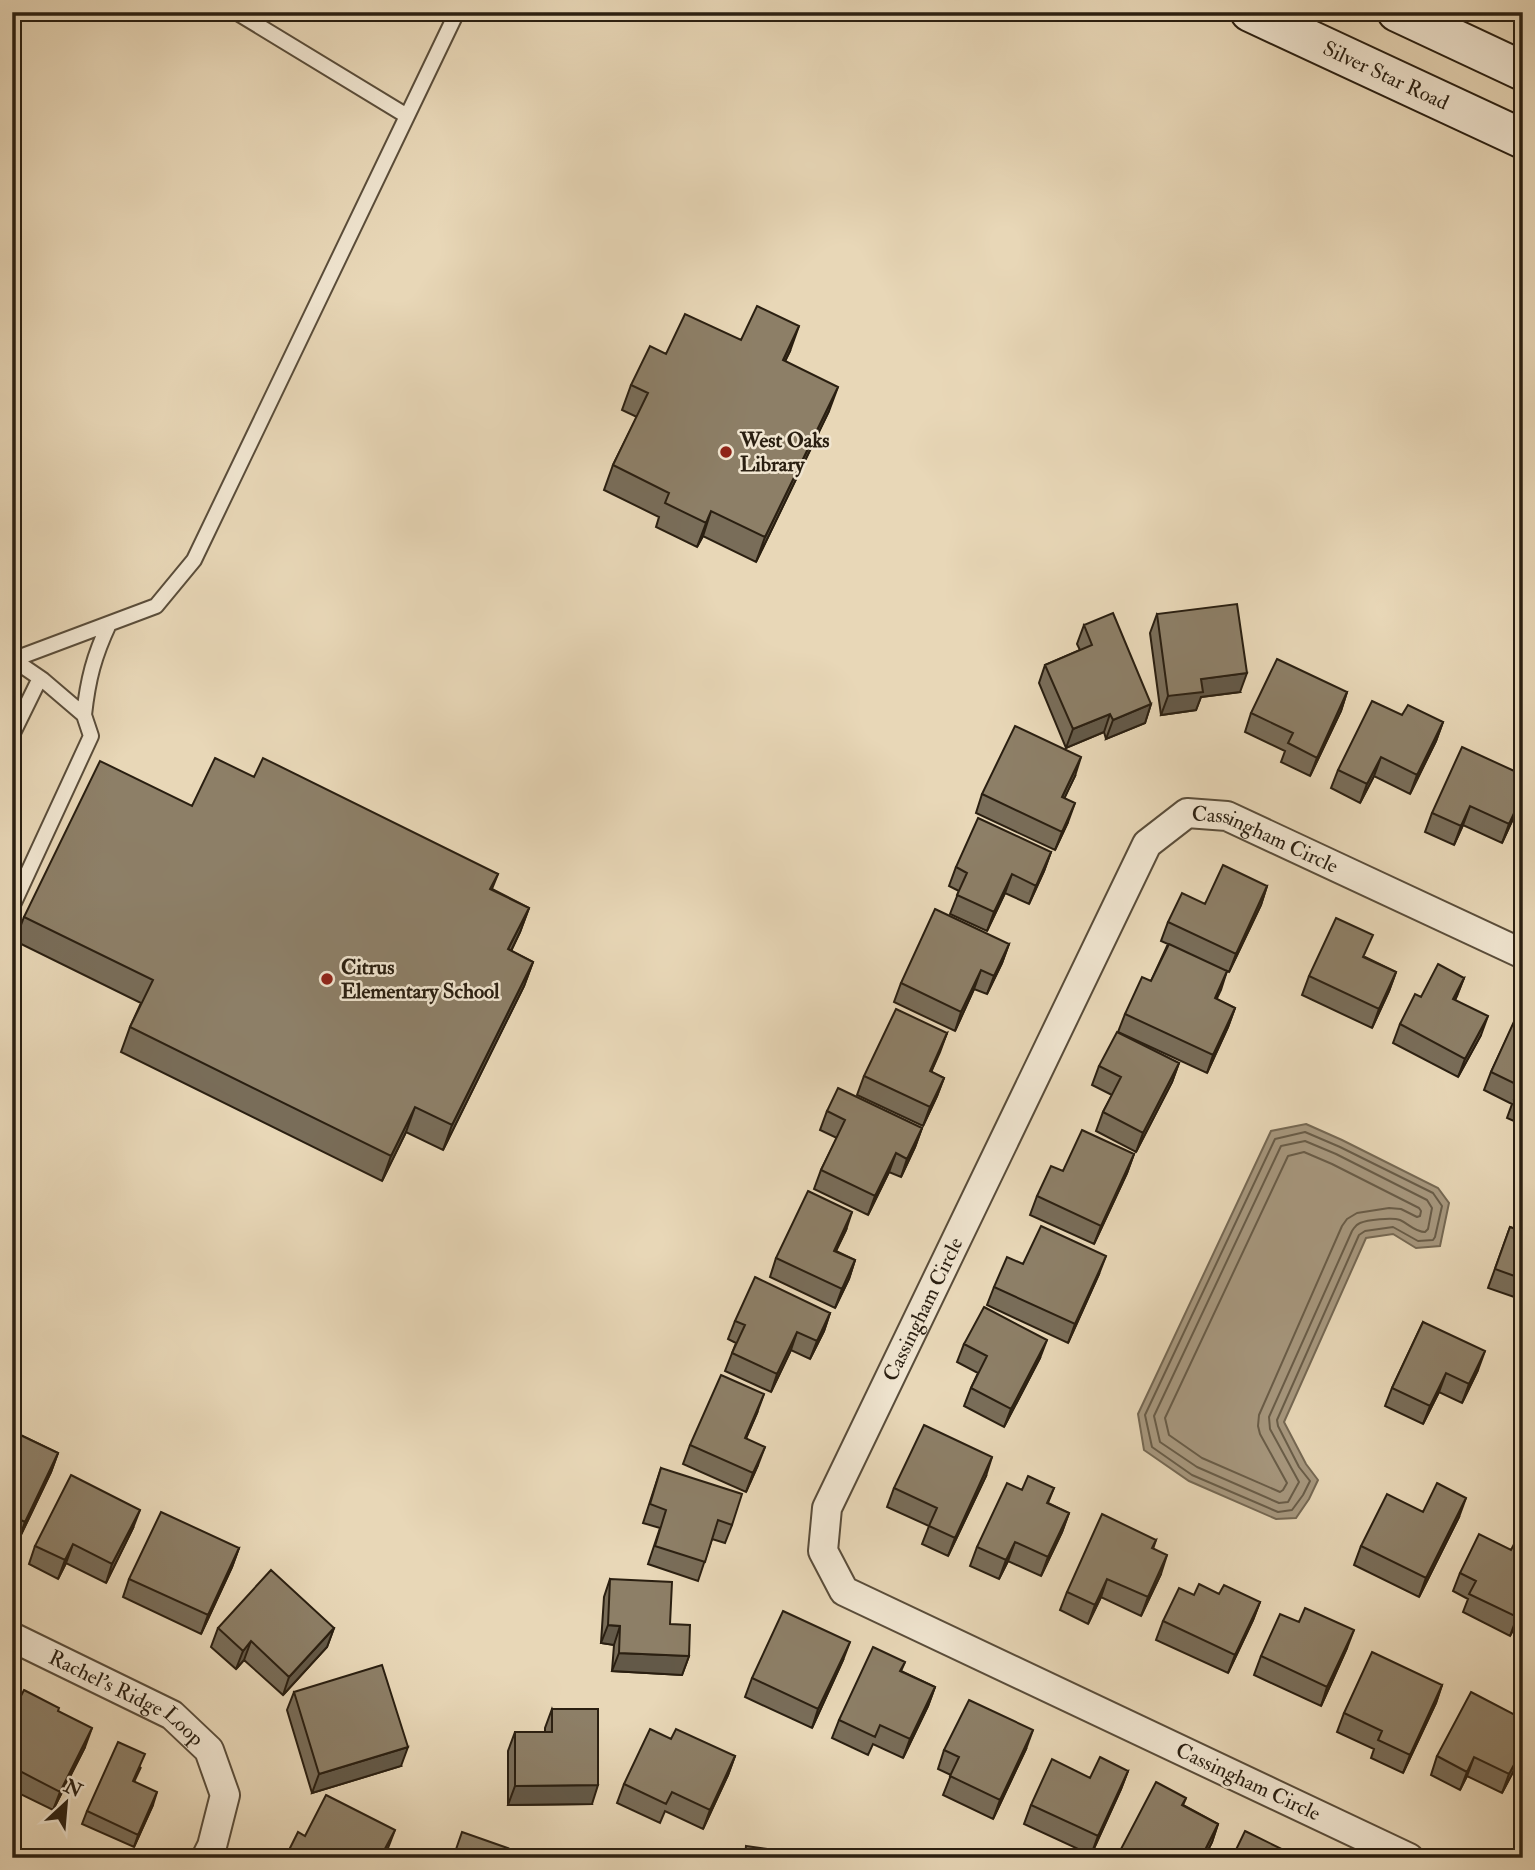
<svg xmlns="http://www.w3.org/2000/svg" width="1535" height="1870" viewBox="0 0 1535 1870" font-family="'IM FELL Double Pica',serif">
<rect width="100%" height="100%" fill="#e8d7b7"/>
<filter id="stains"><feTurbulence type="fractalNoise" baseFrequency=".00286" numOctaves="4"/><feColorMatrix values="0 0 0 0 .2 0 0 0 0 .09 0 0 0 0 .02 0 0 0 .5 -.17"/></filter>
<radialGradient id="worn" r=".72"><stop offset=".6" stop-color="#630" stop-opacity="0"/><stop offset="1" stop-color="#630" stop-opacity=".3"/></radialGradient>
<path fill="#a7987f" stroke="#756853" stroke-width="2" d="M1306 1124 1342 1140 1438 1188 1449 1203 1440 1246 1416 1248 1393 1234 1366 1238 1284 1422 1306 1464 1318 1480 1309 1499 1296 1518 1276 1519 1189 1481 1144 1450 1138 1414 1271 1131Z"/>
<g fill="none" stroke-linecap="round" stroke-linejoin="round">
<path stroke="#685c48" stroke-width="2" d="M1305 1132 1340 1147 1433 1193 1442 1206 1435 1237 1433 1240 1418 1241 1393 1227 1365 1231 1359 1235 1277 1420 1278 1426 1299 1467 1310 1481 1303 1495 1292 1510 1278 1512 1192 1475 1152 1447 1145 1415 1275 1139Z
M1305 1141 1336 1154 1427 1200 1432 1208 1428 1229 1425 1232C1415 1232 1409 1224 1400 1220 1392 1217 1367 1220 1360 1223 1355 1225 1355 1227 1352 1231L1269 1417 1270 1429 1299 1482 1288 1502 1279 1503 1197 1467 1160 1442 1154 1416 1281 1146Z
M1304 1152 1332 1164 1419 1208 1421 1211 1420 1216 1417 1217 1401 1209 1389 1208 1357 1213 1347 1219 1342 1226 1259 1415 1258 1426 1260 1434 1287 1483 1283 1490 1280 1492 1202 1458 1169 1435 1165 1418 1288 1156Z"/>
<g stroke="#5a4d3a" stroke-width="18">
<path id="service" d="M236 12 407 116
M12 660 156 606 194 560 457 12
M12 663 24 667 43 680 84 715 91 736 12 907
M84 715C88 679 94 656 109 624
M12 735 40 678"/>
</g>
<g stroke="#5a4d3a" stroke-width="32">
<g id="minor">
<path id="s1" d="M12 1637 172 1715 209 1750 225 1795 212 1846 206 1858"/>
<path id="s2" d="M1409 1858 844 1591 823 1551 827 1508 1147 844 1187 813 1227 816 1523 954"/>
</g>
</g>
<g stroke="#2a1f11" stroke-width="42">
<g id="secondary">
<path id="s3" d="M1250 12 1523 139"/>
<path d="M1397 12 1523 71"/>
</g>
</g>
<use href="#service" stroke="#f0e5d0" stroke-width="14"/>
<use href="#minor" stroke="#f0e5d0" stroke-width="28"/>
<use href="#secondary" stroke="#f0e5d0" stroke-width="38"/>
</g>
<path fill="#796d59" stroke="#2a1f11" stroke-width="2" d="M741 340 790 351 785 361 829 411 756 562 703 536 697 547 656 527 659 517 604 490 613 465 637 417 622 410 631 385 666 354Z
M1157 614 1240 692 1201 697 1196 710 1161 715 1150 633Z
M1084 625 1151 704 1145 723 1106 739 1104 732 1066 748 1039 683 1045 665 1080 650 1077 644Z
M1347 692 1341 711 1310 776 1281 762 1285 751 1245 732 1251 713Z
M1402 715 1443 722 1436 741 1410 794 1374 776 1360 803 1331 788 1338 770Z
M1075 776 1064 798 1068 822 1055 850 976 813 982 794Z
M254 777 498 874 492 889 529 908 520 932 511 951 533 962 524 986 443 1150 406 1132 382 1181 121 1052 130 1027 141 1003 15 941 24 917 192 806Z
M1523 797 1502 843 1463 825 1454 845 1425 832 1432 813Z
M1051 852 1044 871 1029 904 1005 893 987 931 950 914 959 891 949 886 956 867Z
M1267 886 1261 905 1229 972 1227 971 1216 999 1235 1008 1228 1027 1207 1073 1118 1032 1125 1014 1151 981 1168 944 1161 941 1168 922 1205 904Z
M1009 944 1002 963 987 994 974 989 955 1031 894 1002 901 983Z
M1365 957 1396 972 1389 991 1372 1028 1302 995 1309 976Z
M1464 978 1455 1000 1481 1035 1458 1077 1393 1043 1400 1024 1421 997Z
M1523 1004V1125L1507 1118 1512 1104 1484 1090 1491 1072Z
M947 1033 931 1072 944 1078 937 1096 923 1126 857 1095 864 1076Z
M1179 1063 1172 1082 1136 1152 1096 1131 1103 1112 1112 1095 1092 1085 1099 1066Z
M827 1111 922 1128 915 1147 901 1177 889 1172 868 1215 814 1189 821 1170 837 1138 820 1130Z
M1134 1154 1127 1173 1094 1244 1030 1215 1037 1196 1063 1171Z
M1510 1227 1523 1232V1300L1488 1288Z
M846 1230 836 1251 855 1260 849 1279 835 1308 770 1277 776 1258Z
M1023 1264 1099 1274 1068 1343 987 1305 994 1287Z
M830 1313 824 1331 810 1359 791 1350 771 1392 725 1371 736 1343 728 1339 735 1321Z
M1423 1322 1478 1370 1462 1403 1439 1392 1423 1424 1385 1406 1392 1388Z
M964 1344 1040 1358 1004 1427 964 1406 971 1388 978 1373 957 1362Z
M757 1413 746 1438 758 1465 746 1492 683 1464 690 1445Z
M12 1431 58 1453 51 1472 18 1541 12 1538Z
M661 1468 732 1525 725 1543 712 1539 698 1581 648 1564 660 1528 643 1523Z
M986 1476 948 1556 922 1544 929 1526 887 1507 894 1488Z
M1054 1488 1048 1503 1069 1513 1062 1532 1041 1576 1008 1561 999 1579 970 1566 977 1547 1022 1490Z
M1423 1512 1459 1517 1419 1597 1354 1565 1361 1546Z
M133 1528 106 1583 66 1563 58 1579 29 1564 35 1546Z
M1156 1540 1153 1549 1161 1574 1141 1616 1101 1597 1088 1624 1060 1610 1067 1592Z
M239 1548 232 1567 201 1634 123 1597 129 1579Z
M1511 1550 1523 1610 1510 1636 1463 1612 1468 1599 1453 1591 1460 1573Z
M610 1579 670 1624 689 1656 682 1675 612 1671 614 1645 601 1643 604 1597Z
M1219 1594 1260 1602 1253 1620 1228 1673 1156 1640 1163 1621 1194 1595Z
M1299 1622 1347 1648 1321 1706 1254 1675 1261 1656Z
M218 1628H334L327 1647 283 1695 244 1660 236 1669 211 1647Z
M843 1660 812 1728 745 1697 752 1678Z
M905 1662 901 1671 935 1687 928 1706 903 1758 873 1744 868 1755 832 1738 839 1720Z
M1442 1685 1436 1703 1403 1773 1371 1758 1374 1749 1337 1732 1344 1713Z
M294 1692 401 1766 312 1793 287 1710Z
M552 1709 592 1804 508 1805V1751L515 1732H545V1728Z
M58 1711 85 1747 53 1810 12 1790V1713Z
M671 1739 735 1756 728 1775 703 1829 665 1811 660 1823 617 1803 624 1784Z
M1026 1749 993 1819 943 1795 951 1775 938 1769 944 1750Z
M1523 1753 1502 1793 1467 1776 1460 1790 1431 1775 1437 1756Z
M141 1767 134 1782 153 1805 134 1847 82 1824 87 1811Z
M1128 1771 1121 1789 1091 1855 1024 1824 1031 1805Z
M1186 1798 1183 1805 1218 1824 1212 1842 1204 1858H1118L1121 1849Z"/>
<path fill="#635948" stroke="#2a1f11" stroke-width="2" d="M799 326 790 351 774 384 783 360Z
M838 387 829 411 756 562 765 537Z
M711 511 703 536 697 547 706 523Z
M1247 673 1240 692 1201 697 1196 710 1161 715 1168 696 1201 679Z
M1347 692 1341 711 1310 776 1317 758Z
M1151 704 1145 723 1106 739 1113 720Z
M1110 714 1104 732 1066 748 1073 729Z
M1443 722 1436 741 1410 794 1417 775Z
M1081 757 1075 776 1056 816 1062 797Z
M1381 757 1374 776 1360 803 1367 784Z
M1523 794V797L1502 843 1509 824Z
M1075 803 1068 822 1055 850 1062 832Z
M1470 806 1463 825 1454 845 1461 826Z
M1051 852 1044 871 1029 904 1036 886Z
M1012 874 1005 893 987 931 994 912Z
M1267 886 1261 905 1229 972 1236 954Z
M529 908 520 932 500 974 508 949Z
M1009 944 1002 963 987 994 994 976Z
M533 962 524 986 443 1150 452 1125Z
M981 970 974 989 955 1031 961 1012Z
M1227 971 1221 990 1208 1017 1215 998Z
M1396 972 1389 991 1372 1028 1379 1009Z
M1464 978 1457 996 1446 1017 1453 999Z
M1235 1008 1228 1027 1207 1073 1213 1055Z
M1488 1016 1481 1035 1458 1077 1465 1059Z
M947 1033 940 1052 923 1090 930 1071Z
M1179 1063 1172 1082 1136 1152 1143 1133Z
M944 1078 937 1096 923 1126 930 1107Z
M415 1107 406 1132 382 1181 391 1156Z
M922 1128 915 1147 901 1177 907 1159Z
M896 1153 889 1172 868 1215 875 1196Z
M1134 1154 1127 1173 1094 1244 1101 1226Z
M852 1212 846 1230 827 1269 834 1251Z
M1106 1256 1099 1274 1068 1343 1075 1324Z
M855 1260 849 1279 835 1308 842 1289Z
M830 1313 824 1331 810 1359 817 1341Z
M797 1332 791 1350 771 1392 777 1374Z
M1047 1340 1040 1358 1004 1427 1011 1409Z
M1485 1351 1478 1370 1462 1403 1469 1384Z
M1446 1373 1439 1392 1423 1424 1430 1406Z
M764 1394 757 1413 738 1457 745 1438Z
M765 1447 758 1465 746 1492 753 1473Z
M58 1453 51 1472 18 1541 25 1522Z
M992 1457 986 1476 948 1556 955 1538Z
M1466 1498 1459 1517 1419 1597 1426 1578Z
M140 1510 133 1528 106 1583 112 1564Z
M1069 1513 1062 1532 1041 1576 1048 1557Z
M1015 1542 1008 1561 999 1579 1006 1560Z
M73 1544 66 1563 58 1579 65 1560Z
M239 1548 232 1567 201 1634 208 1615Z
M1167 1555 1161 1574 1141 1616 1148 1597Z
M1107 1579 1101 1597 1088 1624 1095 1605Z
M1260 1602 1253 1620 1228 1673 1235 1655Z
M1523 1605V1610L1510 1636 1517 1617Z
M608 1625 620 1626 614 1645 601 1643Z
M334 1628 327 1647 283 1695 289 1677Z
M1354 1630 1347 1648 1321 1706 1327 1687Z
M251 1641 244 1660 236 1669 243 1651Z
M850 1642 843 1660 812 1728 818 1709Z
M619 1653 689 1656 682 1675 612 1671Z
M1442 1685 1436 1703 1403 1773 1410 1755Z
M935 1687 928 1706 903 1758 910 1739Z
M92 1728 85 1747 53 1810 60 1792Z
M1033 1730 1026 1749 993 1819 1000 1800Z
M408 1747 401 1766 312 1793 319 1774Z
M1523 1748V1753L1502 1793 1509 1774Z
M735 1756 728 1775 703 1829 710 1810Z
M1474 1757 1467 1776 1460 1790 1467 1772Z
M1128 1771 1121 1789 1091 1855 1098 1836Z
M598 1785 592 1804 508 1805 515 1786Z
M157 1792 153 1805 134 1847 138 1835Z
M1218 1824 1212 1842 1204 1858H1201Z
M395 1830 388 1848 383 1858H380Z"/>
<path fill="#8d7f67" stroke="#2a1f11" stroke-width="2" d="M757 306 799 326 783 360 838 387 765 537 711 511 706 523 665 503 669 493 613 465 648 393 631 385 650 346 666 354 685 314 741 340Z
M1237 604 1247 673 1201 679 1203 692 1168 696 1157 614Z
M1113 613 1151 704 1113 720 1110 714 1073 729 1045 665 1092 645 1084 625Z
M1277 659 1347 692 1317 758 1288 743 1293 733 1251 713Z
M1372 701 1402 715 1408 705 1443 722 1417 775 1381 757 1367 784 1338 770Z
M1015 726 1081 757 1062 797 1075 803 1062 832 982 794Z
M1462 747 1523 775V794L1509 824 1470 806 1461 826 1432 813Z
M215 758 254 777 263 758 498 874 490 889 529 908 508 949 533 962 452 1125 415 1107 391 1156 130 1027 153 980 24 917 100 761 192 806Z
M978 818 1051 852 1036 886 1012 874 994 912 957 895 967 873 956 867Z
M1223 865 1267 886 1236 954 1168 922 1182 893 1205 904Z
M935 909 1009 944 994 976 981 970 961 1012 901 983Z
M1336 918 1373 935 1363 957 1396 972 1379 1009 1309 976Z
M1169 944 1227 971 1215 998 1235 1008 1213 1055 1125 1014 1142 977 1151 981Z
M1438 964 1464 978 1453 999 1488 1016 1465 1059 1400 1024 1415 994 1421 997Z
M1522 1004H1523V1103L1514 1099 1520 1086 1491 1072Z
M896 1009 947 1033 930 1071 944 1078 930 1107 864 1076Z
M1117 1032 1179 1063 1143 1133 1103 1112 1121 1077 1099 1066Z
M838 1088 922 1128 907 1159 896 1153 875 1196 821 1170 845 1120 827 1111Z
M1082 1130 1134 1154 1101 1226 1037 1196 1051 1166 1063 1171Z
M808 1191 852 1212 834 1251 855 1260 842 1289 776 1258Z
M1041 1226 1106 1256 1075 1324 994 1287 1007 1257 1023 1264Z
M1510 1227 1523 1232V1279L1495 1269Z
M755 1277 830 1313 817 1341 797 1332 777 1374 732 1353 745 1325 735 1321Z
M984 1307 1047 1340 1011 1409 971 1388 987 1356 964 1344Z
M1423 1322 1485 1351 1469 1384 1446 1373 1430 1406 1392 1388Z
M721 1375 764 1394 745 1438 765 1447 753 1473 690 1445Z
M924 1425 992 1457 955 1538 929 1526 937 1508 894 1488Z
M12 1431 58 1453 25 1522 12 1516Z
M661 1468 742 1494 732 1525 718 1520 705 1562 655 1546 666 1510 650 1504Z
M71 1475 140 1510 112 1564 73 1544 65 1560 35 1546Z
M1028 1476 1054 1488 1047 1503 1069 1513 1048 1557 1015 1542 1006 1560 977 1547 1007 1483 1022 1490Z
M1437 1483 1466 1498 1426 1578 1361 1546 1387 1494 1423 1512Z
M161 1512 239 1548 208 1615 129 1579Z
M1102 1514 1156 1540 1152 1548 1167 1555 1148 1597 1107 1579 1095 1605 1067 1592Z
M1523 1527V1605L1517 1617 1469 1594 1476 1581 1460 1573 1479 1534 1511 1550Z
M271 1570 334 1628 289 1677 251 1641 243 1651 218 1628Z
M610 1579 672 1582 670 1624 690 1625 689 1656 619 1653 620 1626 608 1625Z
M1199 1584 1219 1594 1224 1585 1260 1602 1235 1655 1163 1621 1179 1588 1194 1595Z
M1305 1608 1354 1630 1327 1687 1261 1656 1280 1614 1299 1622Z
M783 1611 850 1642 818 1709 752 1678Z
M873 1647 905 1662 900 1671 935 1687 910 1739 880 1725 875 1737 839 1720Z
M1372 1652 1442 1685 1410 1755 1378 1740 1382 1731 1344 1713Z
M382 1665 408 1747 319 1774 294 1692Z
M24 1690 59 1708 58 1711 92 1728 60 1792 12 1767V1713Z
M1471 1692 1523 1719V1748L1509 1774 1474 1757 1467 1772 1437 1756Z
M969 1700 1033 1730 1000 1800 950 1776 959 1757 944 1750Z
M552 1709H598V1785L515 1786V1732H552Z
M650 1729 671 1739 676 1729 735 1756 710 1810 672 1792 666 1804 624 1784Z
M118 1742 145 1754 133 1781 157 1792 138 1835 87 1811Z
M1100 1757 1128 1771 1098 1836 1031 1805 1052 1759 1090 1778Z
M1156 1782 1186 1798 1182 1805 1218 1824 1201 1858H1138L1121 1849Z
M326 1795 395 1830 380 1858H285L298 1832 305 1836Z
M1245 1831 1300 1858H1232Z
M462 1832 516 1851 513 1858H453Z
M746 1846 798 1853 797 1858H745Z
M871 1850 887 1858H868Z
M44 1853 55 1858H42Z"/>
<g fill="#8f2418" stroke="#f0e5d0" stroke-width="2.5">
<circle cx="726" cy="452" r="7"/>
<circle cx="327" cy="979" r="7"/>
</g>
<g text-anchor="middle" dominant-baseline="central" stroke-width="5" stroke-linejoin="round" paint-order="stroke">
<g font-size="21" fill="#2a1f11" stroke="#f0e5d0">
<text stroke="none"><textPath href="#s3" startOffset="150">Silver Star Road</textPath></text>
<text stroke="none"><textPath href="#s2" startOffset="1584">Cassingham Circle</textPath></text>
<text stroke="none"><textPath href="#s2" startOffset="934">Cassingham Circle</textPath></text>
<text stroke="none"><textPath href="#s1" startOffset="130">Rachel's Ridge Loop</textPath></text>
<text transform="translate(1248 1782) rotate(25)">Cassingham Circle</text>
</g>
<g font-size="21" font-weight="bold" fill="#2a1f11" stroke="#f0e5d0" text-anchor="start">
<text x="740" y="440">West Oaks<tspan x="740" dy="24">Library</tspan></text>
<text x="341" y="967">Citrus<tspan x="341" dy="24">Elementary School</tspan></text>
</g>
</g>
<rect width="1535" height="1870" fill="none" stroke="#e8d7b7" stroke-width="42"/>
<rect x="14" y="14" width="1507" height="1842" fill="none" stroke="#2a1f11" stroke-width="3.5"/>
<rect x="21" y="21" width="1493" height="1828" fill="none" stroke="#2a1f11" stroke-width="2"/>
<g transform="translate(66 1803) rotate(26)" stroke="#f0e5d0" stroke-width="5" paint-order="stroke">
<path d="M0-5L12 26L0 18L-12 26Z" fill="#2a1f11"/>
<text y="-10" font-size="19" font-weight="bold" text-anchor="middle" fill="#2a1f11">N</text>
</g>
<rect width="100%" height="100%" filter="url(#stains)"/>
<rect width="100%" height="100%" fill="url(#worn)"/>
</svg>
